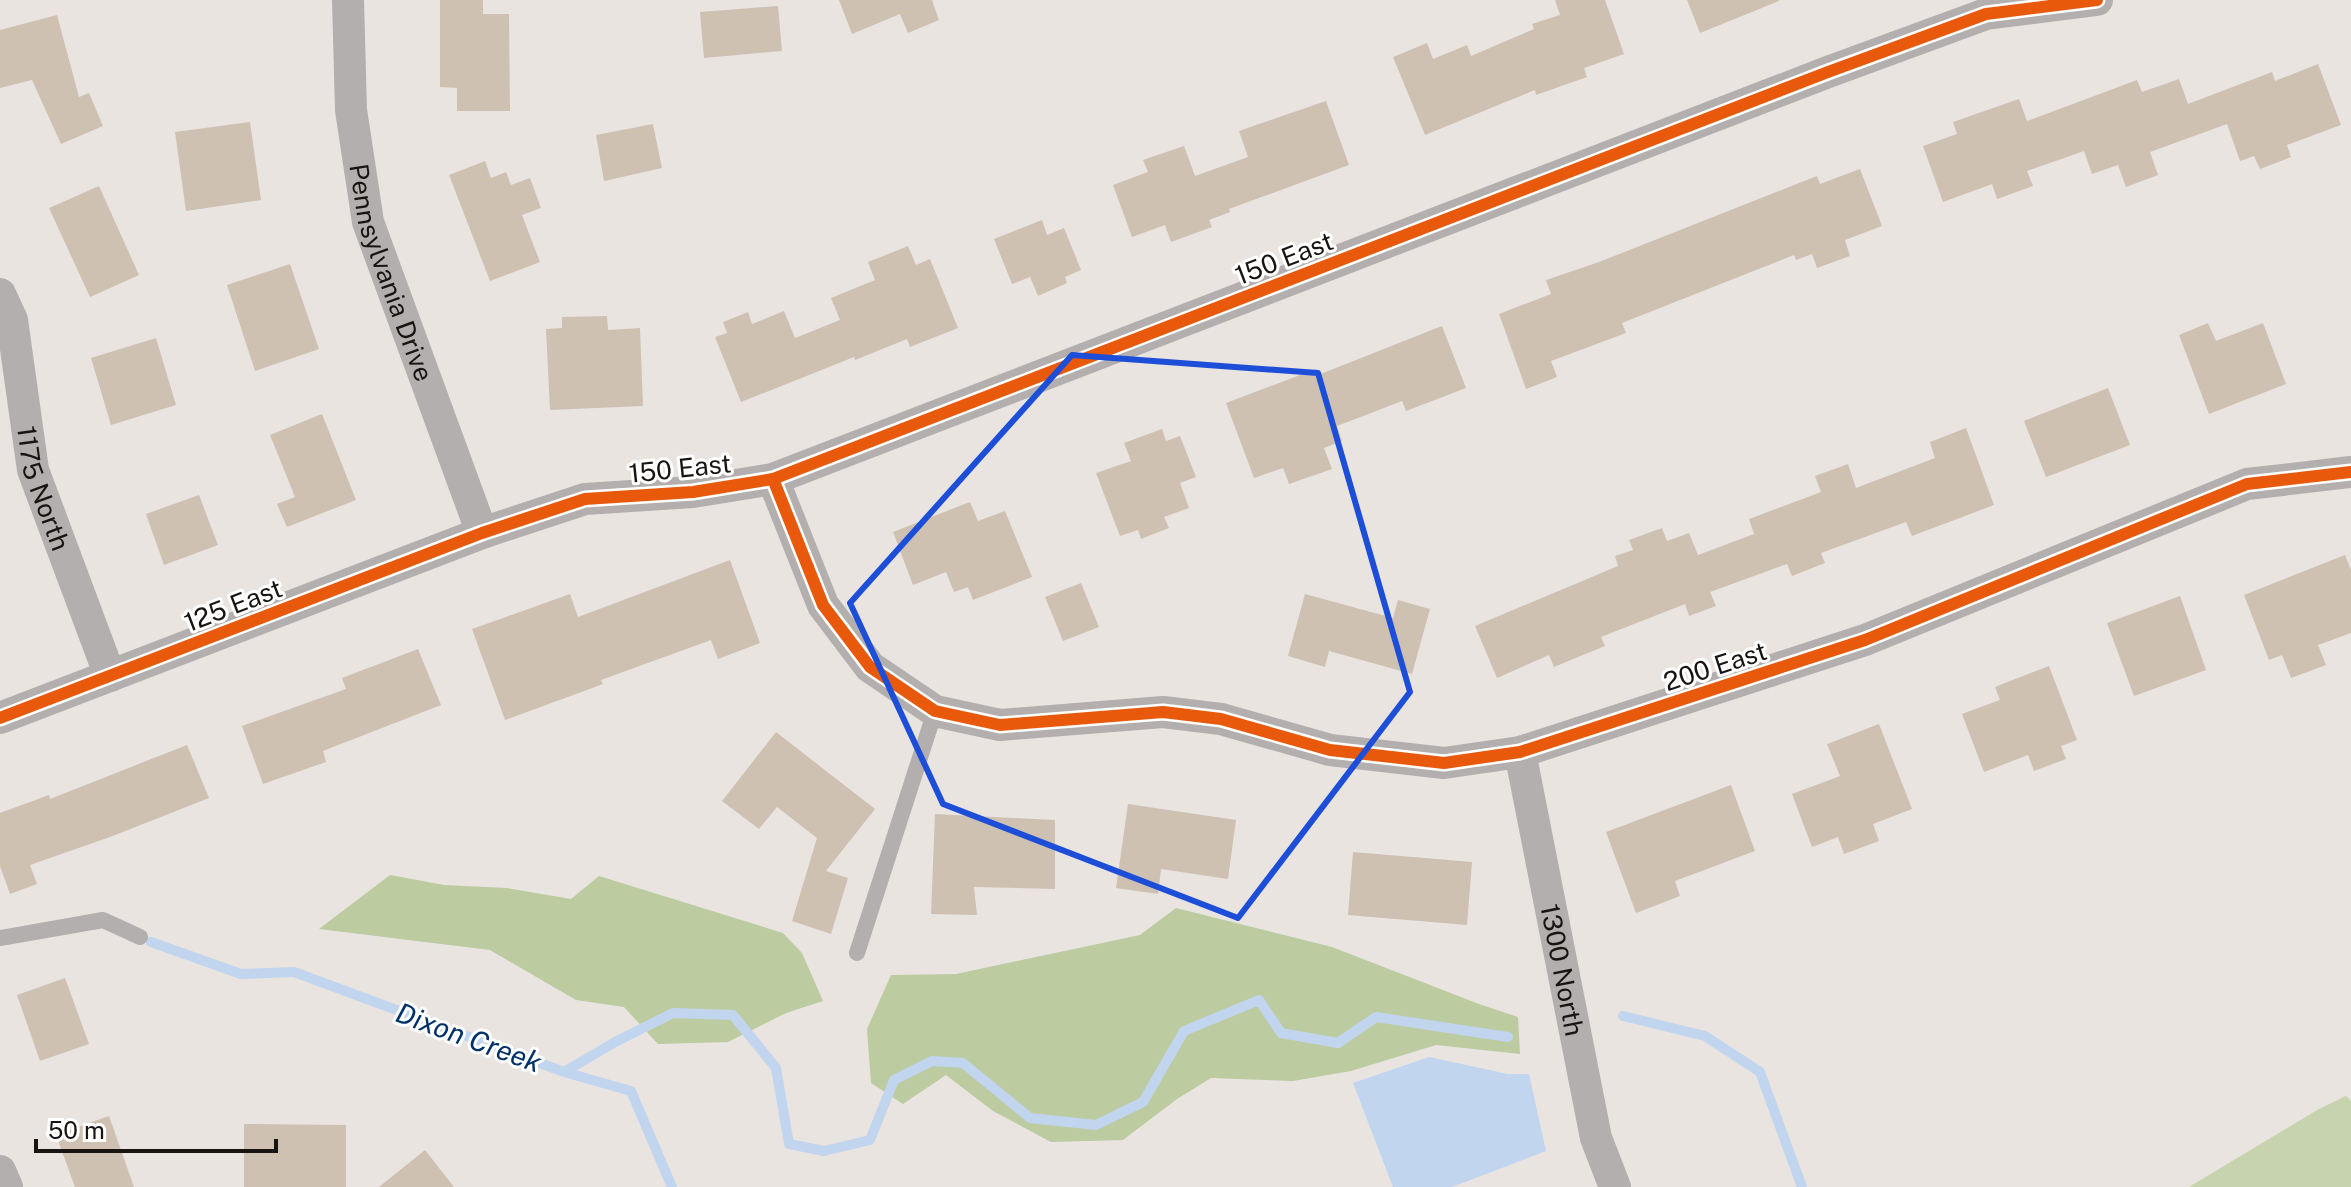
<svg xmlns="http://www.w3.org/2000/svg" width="2351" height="1187" viewBox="0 0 2351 1187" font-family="'Public Sans',sans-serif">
<rect width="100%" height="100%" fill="#e9e4e0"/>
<path fill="#c7d3af" d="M2346 1096 2351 1101V1187H2189L2319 1109Z"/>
<path fill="#bccba0" d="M390 875 444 885 507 888 571 899 599 876 783 933 802 953 823 1001 786 1013 728 1042 658 1044 624 1007 576 1000 490 950 319 929Z
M1176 908 1332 947 1479 1004 1518 1017 1520 1054 1436 1045 1351 1071 1293 1081 1211 1078 1177 1099 1123 1140 1051 1142 993 1111 946 1075 903 1104 871 1083 867 1029 891 975 956 974 1140 935Z"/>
<path fill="#c1d5ef" d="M1429 1057 1508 1074H1529L1546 1151 1452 1187H1393L1353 1083Z"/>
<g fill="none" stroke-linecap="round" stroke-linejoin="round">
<path stroke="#c1d5ef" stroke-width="10" d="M151 942 241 974 294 972 564 1072 615 1042 673 1013 733 1015 776 1068 789 1144 824 1151 870 1140 894 1080 932 1061 963 1063 1030 1118 1096 1125 1143 1102 1184 1031 1259 1000 1281 1033 1338 1043 1376 1017 1508 1037
M1623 1016 1705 1036 1760 1072 1802 1187
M564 1072 631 1091 672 1187"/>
</g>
<path fill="#cec1b2" d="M440 0H483V14H509L510 111H457V88L440 87Z
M839 0H932L939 20 908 33 900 14 852 34Z
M1555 0H1605L1624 54 1584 68 1587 77 1536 95 1535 90 1425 135 1393 57 1427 43 1433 59 1467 45 1471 56 1534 29 1532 24 1560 15Z
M1687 0H1779V1L1700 33Z
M778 6 782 51 704 58 700 12Z
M57 15 79 97 89 93 103 126 61 144 32 80 0 88V30Z
M2318 64 2341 125 2287 145 2291 157 2260 169 2254 156 2240 161 2227 124 2150 152 2158 175 2126 187 2118 165 2092 174 2084 151 2027 171 2033 186 1997 199 1992 184 1943 202 1923 146 1957 134 1953 122 2019 99 2027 121 2137 80 2142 92 2179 79 2188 104 2272 72 2275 81Z
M1326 101 1349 165 1229 209 1230 212 1209 220 1212 227 1171 242 1165 225 1132 237 1113 185 1148 172 1143 160 1184 146 1195 176 1248 157 1239 131Z
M250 122 261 200 186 211 175 132Z
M653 124 662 168 604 181 596 135Z
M485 161 491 178 506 172 511 185 530 178 541 208 522 215 540 262 490 281 449 175Z
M1860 169 1882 226 1845 240 1850 256 1817 268 1812 254 1796 260 1794 255 1622 323 1626 333 1551 361 1557 377 1526 389 1499 314 1551 294 1546 280 1599 262 1817 176 1820 184Z
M99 186 139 275 90 297 49 208Z
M1042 220 1047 235 1064 228 1081 270 1065 277 1067 283 1038 296 1030 277 1012 284 994 239Z
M908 246 916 265 930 259 958 328 910 347 907 339 855 360 854 357 741 402 715 337 727 333 723 322 748 312 752 324 784 311 795 338 840 320 831 298 875 280 868 262Z
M290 264 319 349 255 371 227 285Z
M607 316 608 330 640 328 643 406 550 410 546 329 562 328V317Z
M2208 323 2216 341 2263 323 2286 384 2209 414 2179 335Z
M1442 326 1466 388 1406 411 1402 401 1337 426 1342 441 1324 448 1332 469 1289 484 1283 468 1254 478 1226 403 1316 369 1318 375Z
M156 338 176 405 111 425 91 358Z
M2108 388 2130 445 2046 477 2024 421Z
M322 414 356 500 287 527 277 504 295 497 270 435Z
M1966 428 1994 505 1912 536 1906 522 1821 553 1825 563 1792 576 1787 564 1710 592 1716 606 1689 616 1685 604 1601 637 1605 646 1554 667 1549 655 1497 678 1475 626 1618 566 1615 556 1633 550 1629 540 1662 528 1667 541 1689 533 1698 555 1754 534 1749 519 1821 492 1815 476 1848 464 1856 488 1935 458 1930 442Z
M1162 429 1166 441 1180 436 1196 477 1180 483 1189 508 1164 517 1169 528 1141 539 1138 530 1120 536 1096 473 1131 461 1124 443Z
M199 495 218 545 164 565 146 514Z
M970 502 978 521 1005 511 1032 577 973 600 968 587 954 592 946 572 913 585 893 532Z
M2345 555 2351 570V633L2318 645 2326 665 2291 678 2282 655 2269 660 2244 595Z
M730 560 760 643 718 659 711 640 601 680 603 684 505 720 472 629 570 594 578 617Z
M1081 583 1099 627 1063 641 1045 597Z
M1305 594 1393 618 1398 600 1430 609 1412 674 1329 651 1325 667 1288 656Z
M2180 596 2206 670 2134 696 2107 623Z
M418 649 441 705 323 751 326 762 263 784 242 726 346 689 342 678Z
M2049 666 2077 740 2061 746 2066 759 2034 771 2028 755 1984 772 1962 714 2000 700 1995 687Z
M1879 724 1912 809 1873 824 1879 841 1844 854 1838 837 1812 847 1792 794 1840 776 1827 744Z
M776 732 875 809 826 871 848 878 831 934 792 921 817 838 777 807 759 829 722 801Z
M187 745 209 798 110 837 30 865 37 884 10 894 0 866V813L49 795 50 799Z
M1731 785 1755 851 1675 881 1680 896 1636 913 1606 832Z
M1128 804 1236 820 1228 879 1161 869 1158 894 1116 888Z
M935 814 1055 820V889L974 887 977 915 931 914Z
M1353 852 1472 862 1467 925 1348 915Z
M65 978 89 1044 40 1061 17 995Z
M109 1116 134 1187H75L56 1135Z
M244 1124 346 1125V1187H244Z
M425 1150 454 1187H379Z"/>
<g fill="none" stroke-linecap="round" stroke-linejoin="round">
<path stroke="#b2afae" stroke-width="16" d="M0 938 103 920 140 937
M857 953 935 711"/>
<g stroke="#b2afae" stroke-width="32">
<path id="s1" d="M348 0 351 110 368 222 482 533"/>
<path id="s2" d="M0 294 12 320 33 470 110 676"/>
<path d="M773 479 823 605 870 667 935 711 1000 725 1163 712 1221 719 1330 750 1444 763 1520 752 1865 640 2247 484 2351 472"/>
<path d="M0 718 482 533 585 499 693 492 773 479 1828 72 1986 14 2097 0"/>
<path id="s3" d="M1520 752 1596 1138 1615 1187"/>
<path d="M0 1171 7 1187"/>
</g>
<g stroke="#fff" stroke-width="17">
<path id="cycleway" d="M773 479 823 605 870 667 935 711 1000 725 1163 712 1221 719 1330 750 1444 763 1520 752 1865 640 2247 484 2351 472
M0 718 482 533 585 499 693 492 773 479 1828 72 1986 14 2097 0"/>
</g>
<use href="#cycleway" stroke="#e8590c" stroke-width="12"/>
</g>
<path fill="none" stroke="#1d4ed8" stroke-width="6" stroke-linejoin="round" d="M1072 355 1318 373 1410 692 1238 918 943 804 850 603Z"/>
<g text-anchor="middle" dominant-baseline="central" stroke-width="6" stroke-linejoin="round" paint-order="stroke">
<g font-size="26" fill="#171411" stroke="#fff">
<text transform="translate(1284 258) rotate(-21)">150 East</text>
<text stroke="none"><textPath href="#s1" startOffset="278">Pennsylvania Drive</textPath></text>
<text transform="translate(680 468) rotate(-6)">150 East</text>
<text stroke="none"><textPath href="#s2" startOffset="200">1175 North</textPath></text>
<text transform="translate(233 605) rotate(-21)">125 East</text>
<text transform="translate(1715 666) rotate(-18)">200 East</text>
<text stroke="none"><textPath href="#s3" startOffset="222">1300 North</textPath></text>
</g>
<g font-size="28" font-style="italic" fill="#003168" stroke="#fff">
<text transform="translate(469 1037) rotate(20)">Dixon Creek</text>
</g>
</g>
<path d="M36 1139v12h240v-12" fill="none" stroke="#171411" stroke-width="4"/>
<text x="48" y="1139" font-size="24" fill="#171411" stroke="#ffffff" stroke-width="6" paint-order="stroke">50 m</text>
</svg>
